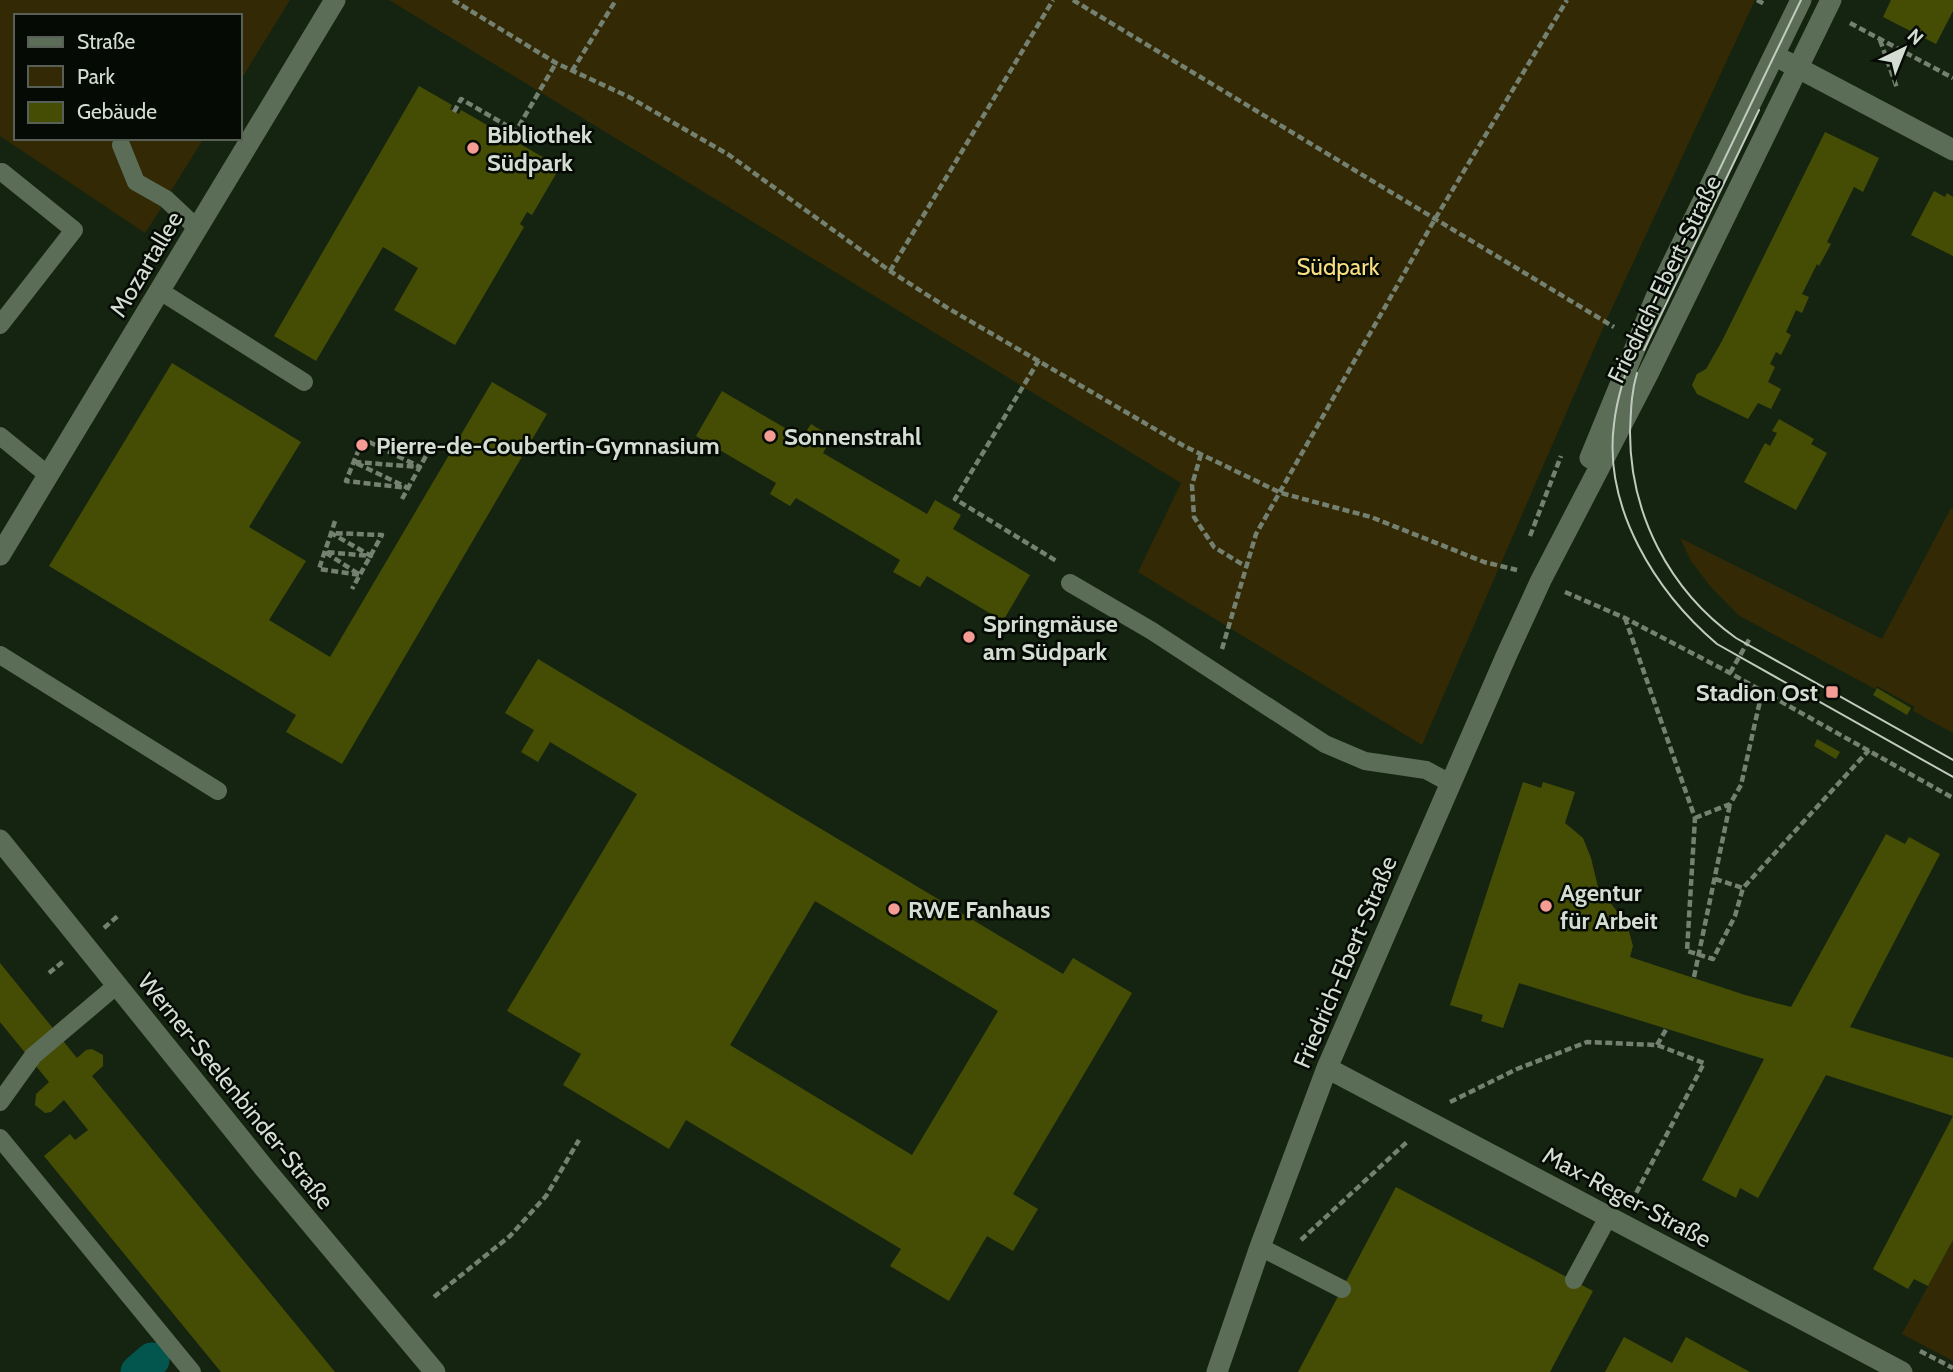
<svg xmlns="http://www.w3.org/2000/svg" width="1953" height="1372" viewBox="0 0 1953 1372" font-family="Cabin,sans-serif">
<rect width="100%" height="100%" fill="#152411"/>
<path fill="#332905" d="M0 0H290L240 81V16H16V138H204L169 194 131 187 162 207 145 233 0 136Z
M389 0H1755L1607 319 1422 745 1138 572 1181 483Z
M1951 508 1953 509V733L1913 711 1915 707 1877 686 1875 689 1738 615 1710 586 1691 561 1680 538 1882 639Z
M1953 1240V1361L1902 1334Z"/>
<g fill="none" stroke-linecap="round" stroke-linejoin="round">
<path stroke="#02564e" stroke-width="35" d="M138 1372 152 1360"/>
</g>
<path fill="#454d05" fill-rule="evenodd" d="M1891 0H1953V11L1936 44 1883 17Z
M419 86 452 105 450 109 459 114 461 110 560 167 532 215 527 212 520 224 524 227 455 345 394 310 418 268 383 247 316 361 274 336Z
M1825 132 1879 158 1863 192 1854 187 1827 242 1831 244 1819 266 1817 264 1802 294 1809 297 1802 313 1796 310 1786 332 1791 335 1781 355 1776 352 1770 364 1775 367 1768 382 1781 389 1771 409 1758 403 1748 419 1697 394 1692 385 1697 374 1706 369 1722 341Z
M1934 191 1945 197 1947 193 1953 197V256L1911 235Z
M172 363 301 442 249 527 306 561 269 620 330 657 492 382 547 414 342 764 286 732 296 715 49 566Z
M722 391 802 438 811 424 832 437 823 453 927 514 935 500 961 515 953 529 1030 575 1003 621 927 576 920 587 893 572 900 560 796 498 790 506 770 494 776 483 696 436Z
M1779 419 1814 439 1811 444 1827 453 1796 510 1744 482 1765 443 1770 446 1777 433 1772 431Z
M538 659 1063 974 1073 958 1132 993 1013 1194 1038 1209 1013 1251 987 1236 949 1301 890 1266 901 1249 686 1120 669 1149 563 1085 581 1054 507 1011 637 794 550 742 538 762 521 752 534 730 505 713ZM815 901 998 1011 912 1155 730 1045Z
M1877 688 1911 708 1907 715 1873 695Z
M1817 739 1840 752 1836 759 1814 746Z
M1523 782 1541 788 1543 782 1575 792 1565 823 1583 838 1591 858 1598 887 1627 924 1633 946 1630 957 1745 995 1791 1007 1886 834 1905 844 1909 837 1940 854 1850 1027 1953 1058V1240L1928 1286 1914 1279 1908 1289 1873 1269 1953 1116 1826 1075 1758 1198 1740 1188 1736 1198 1702 1180 1764 1059 1519 983 1503 1028 1481 1021 1483 1015 1450 1005Z
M0 963 77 1058 86 1050 92 1049 103 1055V1066L92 1076 335 1372H221L44 1156 70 1134 75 1140 88 1130 64 1100 51 1112 45 1113 35 1105 36 1094 49 1082 0 1022Z
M1396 1187 1593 1291 1550 1372H1298Z
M1624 1337 1672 1363 1686 1337 1750 1372H1605Z"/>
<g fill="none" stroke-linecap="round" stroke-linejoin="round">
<path stroke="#748171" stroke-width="4.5" stroke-dasharray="7 3.5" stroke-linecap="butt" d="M453 0 556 63 629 97 729 155 890 271 946 307 1184 446 1281 493 1371 517 1484 562 1517 570
M1073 0 1614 327
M1757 0 1766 5
M1850 23 1953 78
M1880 40 1897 88
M572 71 616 0
M454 112 461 99 516 131 556 63
M890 271 1053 0
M1039 360 955 499 1058 562
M363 439 346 481 408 488 354 462 420 467 363 439
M1201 454 1192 485 1194 517 1214 547 1245 566
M402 499 427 454
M335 521C330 537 324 553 319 569L360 575 325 552 371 556 331 533 382 535 352 589
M1530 536 1561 456
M1565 592 1625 618 1730 673 1953 798
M1625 618 1695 818 1687 951 1713 959 1735 916 1743 888
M1222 649 1256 534 1435 219 1567 0
M1730 673 1750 638
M1695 818 1730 804 1741 785 1762 692
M1715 879 1743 888 1869 750
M104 928 119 915
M49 973 65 960
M1694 977 1730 804
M1657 1045 1667 1028
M1450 1102 1517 1069 1587 1042 1657 1045 1704 1063 1632 1201
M1301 1240 1408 1141
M434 1297 510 1236 546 1196 579 1140
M1920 1351 1953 1368"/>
<path stroke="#5b6d56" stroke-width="18" d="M121 145 136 182 166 199 198 229
M160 291 304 382
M0 325 74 230 2 172
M0 436 48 475
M1070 583 1152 631 1325 744 1365 761 1426 770 1450 783
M0 655 218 791
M0 1102 33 1056 117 985
M0 1138 192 1372
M1260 1247 1342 1289
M1574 1280 1608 1217"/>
<path stroke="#5b6d56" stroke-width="21" d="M1785 61 1953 150
M1590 458 1656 297 1801 0
M0 555 335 0
M1327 1068 1902 1372
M1217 1372 1260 1247 1327 1068 1507 654 1541 580 1649 372 1831 0"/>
<path stroke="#5b6d56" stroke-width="21" d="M0 840 265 1169 435 1372"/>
<path stroke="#c0cabe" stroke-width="2" d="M1801 0 1637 341C1627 368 1617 396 1614 424 1603 508 1656 592 1717 644L1953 777
M1644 350 1759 110
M1637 373C1631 393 1631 411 1630 432 1630 514 1669 590 1736 638L1953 760"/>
</g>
<g fill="#f59c94" stroke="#050b04" stroke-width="2.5">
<circle cx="473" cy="148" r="7"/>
<circle cx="770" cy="436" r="7"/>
<circle cx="362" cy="445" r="7"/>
<circle cx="969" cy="637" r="7"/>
<rect x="1825" y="685" width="14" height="14" rx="3.5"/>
<circle cx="1546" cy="906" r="7"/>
<circle cx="894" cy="909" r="7"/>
</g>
<g text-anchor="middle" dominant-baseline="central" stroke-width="5" stroke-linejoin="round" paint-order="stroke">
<g font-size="24" font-weight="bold" fill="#d3ddd1" stroke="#050b04" text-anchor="start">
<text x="487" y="134">Bibliothek<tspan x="487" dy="28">Südpark</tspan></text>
<text x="784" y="436">Sonnenstrahl</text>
<text x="376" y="445">Pierre-de-Coubertin-Gymnasium</text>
<text x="983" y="623">Springmäuse<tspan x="983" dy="28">am Südpark</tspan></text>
<text x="1818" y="692" text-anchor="end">Stadion Ost</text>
<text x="1560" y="892">Agentur<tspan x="1560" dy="28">für Arbeit</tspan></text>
<text x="908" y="909">RWE Fanhaus</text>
</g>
<g font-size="24" fill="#d3ddd1" stroke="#050b04">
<text transform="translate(146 264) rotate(-59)">Mozartallee</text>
<text transform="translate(1664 279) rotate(-64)">Friedrich-Ebert-Straße</text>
<text transform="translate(1345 962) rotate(-67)">Friedrich-Ebert-Straße</text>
<text transform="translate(236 1091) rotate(51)">Werner-Seelenbinder-Straße</text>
<text transform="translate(1627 1197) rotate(28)">Max-Reger-Straße</text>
</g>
<g font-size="24" fill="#fadf80" stroke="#050b04">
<text x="1338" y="266">Südpark</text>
</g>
</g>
<rect x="14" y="14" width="228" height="126" fill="#050b04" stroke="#575f56" stroke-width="2"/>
<rect x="28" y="37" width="35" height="10" fill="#5b6d56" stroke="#575f56" stroke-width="2"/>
<text x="77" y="49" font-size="21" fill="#d3ddd1">Straße</text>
<rect x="28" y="66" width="35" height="21" fill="#332905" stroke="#575f56" stroke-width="2"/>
<text x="77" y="84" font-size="21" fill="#d3ddd1">Park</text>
<rect x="28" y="102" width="35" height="21" fill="#454d05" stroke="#575f56" stroke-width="2"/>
<text x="77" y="119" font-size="21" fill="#d3ddd1">Gebäude</text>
<g transform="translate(1904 49) rotate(43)" stroke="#050b04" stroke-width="5" paint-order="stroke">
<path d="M0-5L12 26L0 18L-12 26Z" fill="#d3ddd1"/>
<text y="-10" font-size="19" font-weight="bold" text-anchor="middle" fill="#d3ddd1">N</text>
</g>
</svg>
